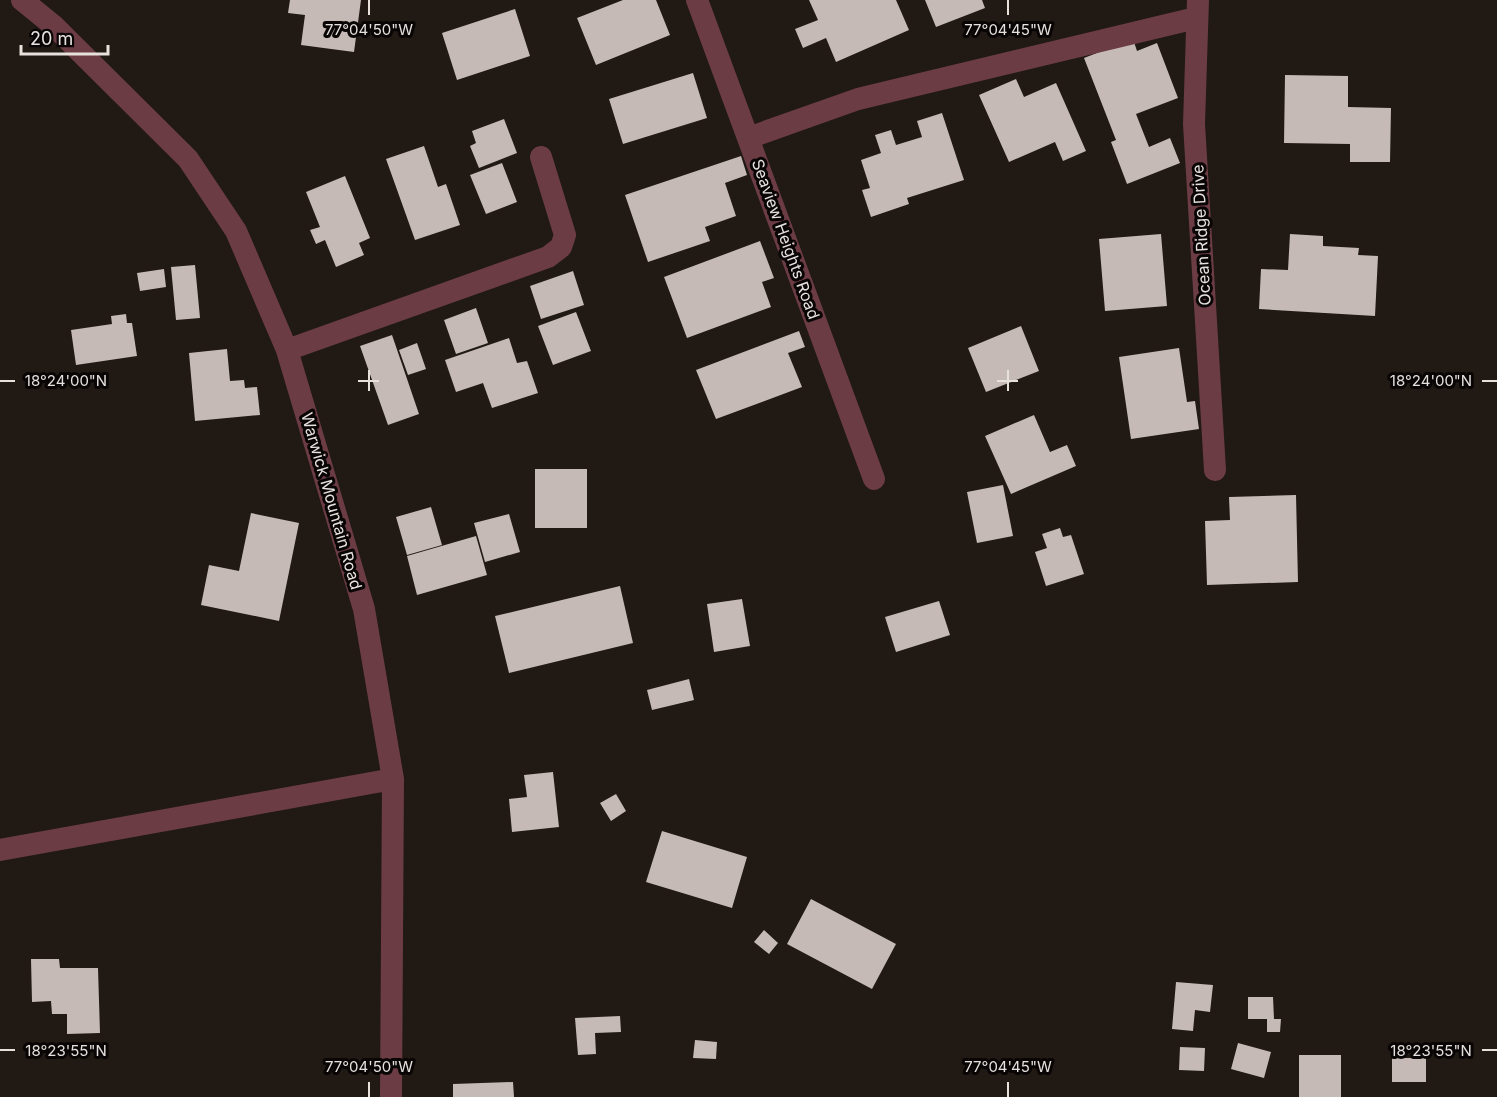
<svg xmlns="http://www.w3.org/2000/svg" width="1497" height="1097" viewBox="0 0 1497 1097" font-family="Inter,sans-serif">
<rect width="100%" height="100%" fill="#201914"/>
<path fill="#c6bab6" d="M290 0H361L354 52 301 45 305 15 288 13Z
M623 0H656L670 35 596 65 577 18Z
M809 0H896L909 30 836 62 826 38 803 48 795 29 818 20Z
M925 0H982L985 8 936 27Z
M515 9 530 56 457 80 442 33Z
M1133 39 1137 51 1157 43 1178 98 1136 114 1149 147 1170 138 1180 163 1127 184 1111 142 1116 140 1084 58Z
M693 73 707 118 623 144 609 99Z
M1285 75 1348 76V107L1391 108 1390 162H1350V144L1284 143Z
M1016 79 1024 97 1056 83 1086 151 1063 161 1055 142 1009 162 979 95Z
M942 113 964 180 907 198 909 204 871 217 862 190 870 188 861 160 881 153 875 135 891 130 896 145 922 137 917 121Z
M504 119 517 153 479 168 470 146 476 143 472 131Z
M424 146 438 187 446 184 460 225 415 240 386 159Z
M741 156 747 175 725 183 736 216 705 227 710 241 648 262 625 195Z
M502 163 517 202 486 214 470 175Z
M345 176 370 238 359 243 364 255 336 267 325 240 316 244 310 230 320 227 306 192Z
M1161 234 1167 306 1105 311 1099 239Z
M1290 234 1323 236V246L1359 248 1358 255 1378 256 1375 316 1259 309 1261 269 1288 270Z
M760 241 774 278 762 282 771 307 687 338 664 277Z
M195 265 200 318 176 320 171 267Z
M164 269 166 287 140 291 137 273Z
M573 271 584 305 541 319 530 286Z
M476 308 488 343 456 354 444 320Z
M576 312 591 351 553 365 538 326Z
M126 314 127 323H132L137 356 76 365 71 330 112 324 111 316Z
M1021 326 1039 371 986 392 968 348Z
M799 331 805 347 788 353 802 387 716 419 696 370Z
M392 335 419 414 388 425 360 346Z
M509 338 517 363 527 361 538 393 492 408 483 383 456 392 445 360Z
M417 343 426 369 408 375 399 350Z
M1179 348 1187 402 1195 401 1199 429 1131 439 1119 357Z
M227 349 230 381 244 380 245 388 257 387 260 415 195 421 189 353Z
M1034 415 1050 452 1067 445 1076 466 1011 494 985 436Z
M535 469H587V528H535Z
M1003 485 1013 536 977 543 967 492Z
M1296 495 1298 582 1207 585 1205 521 1230 520 1229 497Z
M431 507 442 545 407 555 396 517Z
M251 513 299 523 279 621 201 605 209 565 239 571Z
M509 514 520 552 485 562 474 523Z
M1060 528 1063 537 1071 535 1084 574 1046 586 1035 552 1047 548 1042 534Z
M476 536 487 575 417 595 407 556Z
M620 586 633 643 509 673 495 616Z
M742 599 750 646 714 652 707 604Z
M939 601 950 635 896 652 885 617Z
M689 679 694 700 652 710 647 690Z
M553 772 559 827 512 832 509 799 527 797 524 775Z
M616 794 626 811 611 821 600 803Z
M662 831 747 857 732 908 646 882Z
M811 899 896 944 872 989 787 944Z
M764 930 778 943 769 954 754 942Z
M31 959H59L60 968H98L100 1033 67 1034V1014H52L51 1001 32 1002Z
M1176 982 1213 985 1210 1012 1195 1010 1193 1031 1172 1029Z
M1248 997H1273L1274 1019H1281L1280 1032H1267V1019H1248Z
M620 1016 621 1032 595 1033 596 1054 578 1055 575 1018Z
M695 1040 717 1042 716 1059 693 1058Z
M1238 1043 1271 1052 1264 1078 1231 1069Z
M1180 1047 1205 1048 1204 1071 1179 1070Z
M1299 1055H1341V1097H1299Z
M1392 1058H1426V1082H1392Z
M513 1082 514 1097H453V1084Z"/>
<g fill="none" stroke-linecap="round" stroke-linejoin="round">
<path stroke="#6c3c45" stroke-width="22" d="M22 0 54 26 188 159 236 231 287 350 364 609 393 779 391 1097
M697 0 874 479
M1198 0 1194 124 1215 470
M748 138 858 99 1196 18
M287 350 548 257 561 247 565 235 541 157
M0 850 393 779"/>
</g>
<path fill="none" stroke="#e7e1de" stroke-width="2" d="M369 0V15M1008 0V15M369 370V391M1008 370V391M0 381H15M358 381H379M997 381H1018M1482 381H1497M0 1050H15M1482 1050H1497M369 1082V1097M1008 1082V1097"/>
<g text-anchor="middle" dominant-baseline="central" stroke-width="6" stroke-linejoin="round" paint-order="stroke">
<g font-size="16" fill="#e7e1de" stroke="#080504">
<text transform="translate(1201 235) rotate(-93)">Ocean Ridge Drive</text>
<text transform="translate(786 239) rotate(70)">Seaview Heights Road</text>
<text transform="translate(332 501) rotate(74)">Warwick Mountain Road</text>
</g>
</g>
<g font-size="15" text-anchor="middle" fill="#e7e1de" stroke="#080504" stroke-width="6" stroke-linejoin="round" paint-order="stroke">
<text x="369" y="35">77°04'50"W</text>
<text x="1008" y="35">77°04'45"W</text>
<text x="66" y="386">18°24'00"N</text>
<text x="1431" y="386">18°24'00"N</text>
<text x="66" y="1056">18°23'55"N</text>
<text x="1431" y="1056">18°23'55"N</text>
<text x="369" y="1072">77°04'50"W</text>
<text x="1008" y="1072">77°04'45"W</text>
</g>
<path d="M21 45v9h87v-9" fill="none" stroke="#e7e1de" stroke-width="3"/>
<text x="30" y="45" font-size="18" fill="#e7e1de" stroke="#080504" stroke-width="4.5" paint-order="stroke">20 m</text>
</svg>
